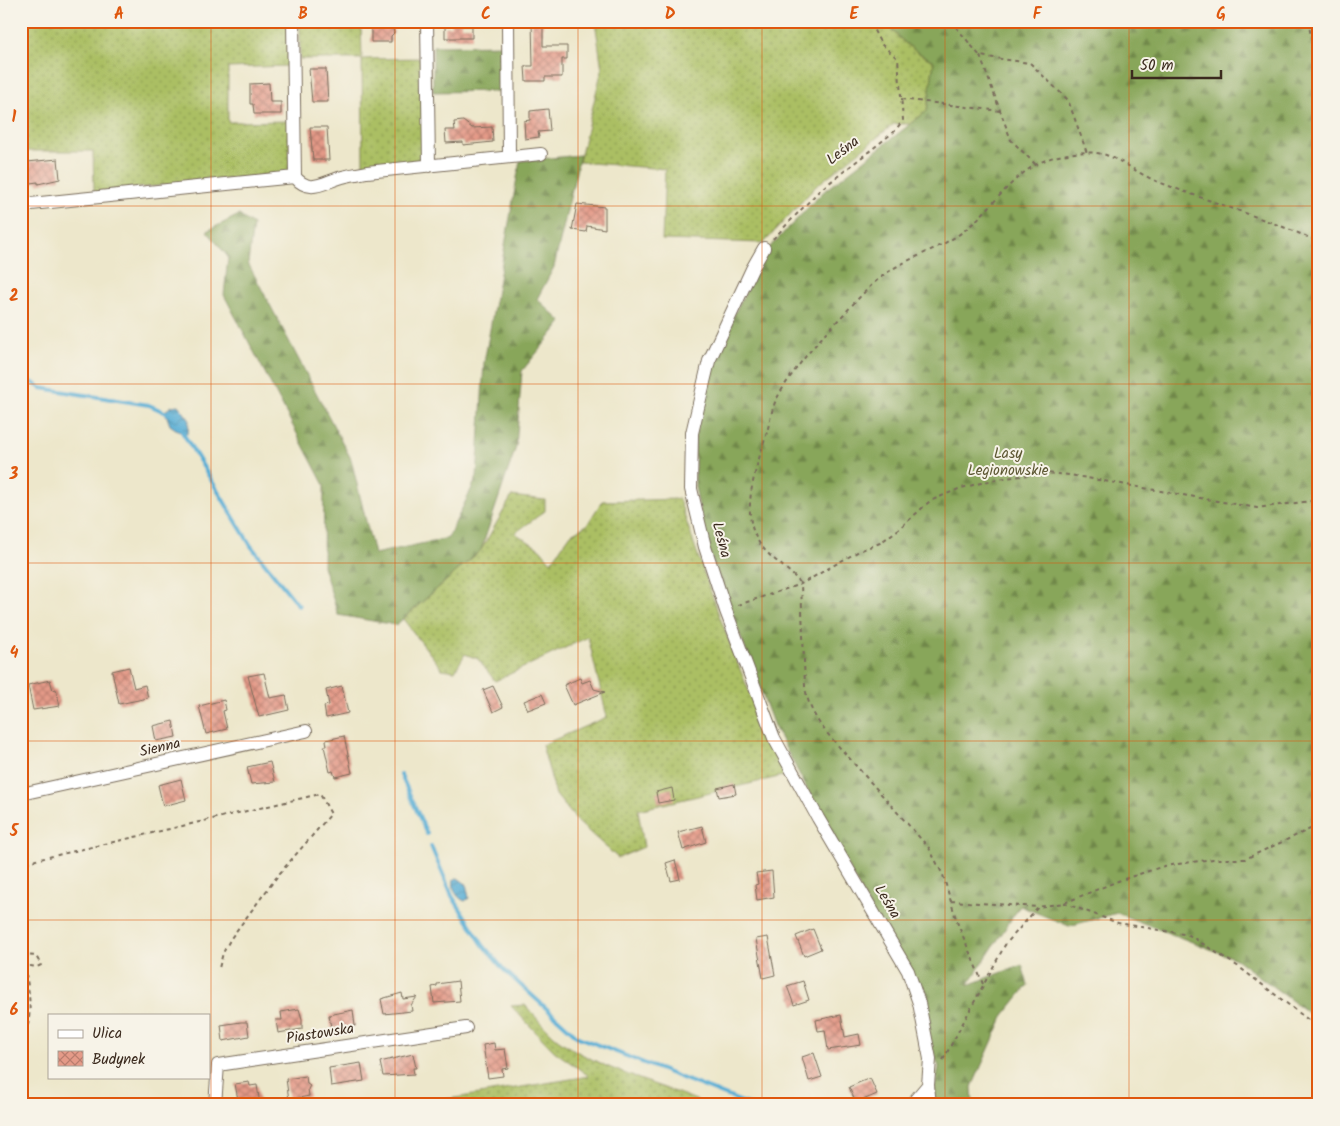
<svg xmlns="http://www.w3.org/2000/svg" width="1340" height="1126" viewBox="0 0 1340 1126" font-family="Kalam,sans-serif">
<defs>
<pattern id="grass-dots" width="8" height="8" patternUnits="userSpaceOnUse" patternTransform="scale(1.25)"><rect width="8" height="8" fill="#abbf64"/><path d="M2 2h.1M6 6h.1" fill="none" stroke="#8c9b52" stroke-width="1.8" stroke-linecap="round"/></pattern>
<pattern id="forest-firs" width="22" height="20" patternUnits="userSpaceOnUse" patternTransform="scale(1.25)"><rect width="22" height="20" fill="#88a65a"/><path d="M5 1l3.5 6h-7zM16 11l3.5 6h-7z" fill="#70874a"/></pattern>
<pattern id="water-waves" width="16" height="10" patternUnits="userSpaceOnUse" patternTransform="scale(1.25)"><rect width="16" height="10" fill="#59aed5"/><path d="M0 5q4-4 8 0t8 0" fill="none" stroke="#4b8eac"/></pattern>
<pattern id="building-cross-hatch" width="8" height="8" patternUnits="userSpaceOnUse" patternTransform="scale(1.25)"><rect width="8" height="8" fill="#e49a88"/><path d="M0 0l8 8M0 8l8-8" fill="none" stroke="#ba7e6f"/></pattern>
</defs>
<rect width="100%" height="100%" fill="#f7f3e8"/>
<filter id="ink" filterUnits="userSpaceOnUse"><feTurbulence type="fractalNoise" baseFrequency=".02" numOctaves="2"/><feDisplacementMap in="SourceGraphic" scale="10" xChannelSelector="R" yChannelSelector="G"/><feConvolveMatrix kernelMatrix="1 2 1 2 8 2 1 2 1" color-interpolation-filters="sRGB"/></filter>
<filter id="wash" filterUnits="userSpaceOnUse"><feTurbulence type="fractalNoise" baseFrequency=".0096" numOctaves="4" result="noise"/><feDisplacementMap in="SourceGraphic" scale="20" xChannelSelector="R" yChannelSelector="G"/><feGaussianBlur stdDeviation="1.12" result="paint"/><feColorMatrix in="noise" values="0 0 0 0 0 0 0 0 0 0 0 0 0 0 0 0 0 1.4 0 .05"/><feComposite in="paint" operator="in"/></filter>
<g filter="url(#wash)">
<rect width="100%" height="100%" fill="#ede7cb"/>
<path fill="url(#grass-dots)" stroke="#737441" d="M21 21H289V66L228 68V122L290 121V173L94 192 93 151H21Z
M300 21H361L362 59 423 58 424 157 422 160 363 166 362 59H300Z
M595 21H886C897 39 915 53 934 61L927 111 910 124H894L816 186 764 243 662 240 665 169 579 162 602 69Z
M512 496 545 500V511L515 533 540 549 551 562 571 534 587 525 602 501 679 499C710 593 743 686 787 775L638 810 644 847 618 858 578 822 556 795 542 745 607 717 588 637 495 681 478 659 465 654 455 671 442 669 403 619 481 550Z
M525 1005C536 1017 549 1034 563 1043 607 1072 660 1084 708 1105H412L589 1076 554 1051 511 1006Z"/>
<path fill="url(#forest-firs)" stroke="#62683c" d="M886 21H1319V1021L1236 959 1117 913 1069 926 1020 906 968 985 1022 965 1028 985 1004 1015 972 1087 973 1105H931L939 1067 907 979 774 726 707 546 695 487V435L713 356 767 250 823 192 927 111 934 61C915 52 897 39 886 21Z
M504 45V91L433 92V46Z
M580 155 554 267 537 299 562 322 522 371 516 447 481 550 396 625 338 615 323 566 324 485 224 295 228 257 207 231 239 215 253 225 248 263 351 459 374 554 448 538 477 477 484 363 520 161Z"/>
<path fill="url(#water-waves)" stroke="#4a6c7a" d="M178 405 189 419 188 433 183 434 170 425 165 411 172 406Z
M458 878 466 884 469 898 465 901C456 898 452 888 454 879Z"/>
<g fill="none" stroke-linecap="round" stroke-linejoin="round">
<path stroke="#59aed5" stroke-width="4" d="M21 375 41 388 149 405 169 414
M181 430 251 546 299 606
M401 775 427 834
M431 846 452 896 483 945 504 970 578 1037 750 1105"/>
</g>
<g id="blocks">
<path fill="url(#building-cross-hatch)" d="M371 21H391L394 33 391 36V42H371Z
M451 21H461V26H472V38H445V27L451 26Z
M532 21H543V46H567V59H562V77H545V81H526L525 66H533Z
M309 69H326L328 102H312Z
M269 83 270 102H281V114H254L253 104H250V84Z
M548 109 550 131 538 132 539 137 525 139 524 121 530 120V111Z
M463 121 472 128 492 127 493 142 463 145V142L446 143 445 130H455L454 122Z
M310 127H327L329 160H313Z
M58 159 60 179 38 184V182L30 183 27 162Z
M577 204 605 207V229L587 226 586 232 572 230Z
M129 667 134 688 145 685 148 698 119 704 112 671Z
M264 673 270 698 286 695 289 710 259 717 248 676Z
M580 678 582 683 590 680 594 689 605 692 573 705 564 685Z
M50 680 53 690 56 689 60 706 33 710 28 685Z
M342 686 348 713 326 718 324 706 329 705 326 690Z
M493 686 503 707 493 712 483 690Z
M542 694 546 703 528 710 524 701Z
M224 700 226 710 223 711 227 729 206 734 199 706Z
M173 721 176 737 156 741 153 726Z
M344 736 352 773 335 777 333 771 330 772 324 746H327L326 740Z
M270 762 275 782 251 784 247 767Z
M181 779 186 800 163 806 158 785Z
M734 784 736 794 719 797 717 788Z
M672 788 674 800 658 803 656 792Z
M702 826 706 842 683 850 678 832Z
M675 860 680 879 671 881 666 863Z
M772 871 774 897 757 900 755 885 758 884 756 873Z
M813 929 821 949 804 956 796 936Z
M768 937 775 975 763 978 756 939Z
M458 981 460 1001 434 1003 432 987 437 986V984Z
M803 981 809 1000 794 1005 787 986Z
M402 993 403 999 417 997 411 1005 412 1011 384 1014 381 999Z
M299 1009 302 1019V1029L278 1033 276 1020H282L281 1012Z
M353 1010 355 1026 331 1028 329 1015Z
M841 1015 845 1037 859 1034 861 1045 828 1050 825 1030 818 1031 816 1020Z
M241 1022H247L249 1036 223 1041 221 1025Z
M494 1043 495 1050 505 1049 508 1068 502 1069 503 1076 488 1078 483 1045Z
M814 1053 822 1077 809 1081 802 1057Z
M413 1054 416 1068H413L414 1074 383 1076 380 1062Z
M361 1063 364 1081 331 1086 329 1068Z
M306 1076 307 1084 310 1086 308 1089 309 1096 289 1100 286 1079Z
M870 1078 877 1094 856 1103 849 1087Z
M249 1082 250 1086 257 1085 260 1105H239L235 1084Z"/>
</g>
</g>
<g filter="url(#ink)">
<use href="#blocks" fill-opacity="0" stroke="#796c5b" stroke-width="1"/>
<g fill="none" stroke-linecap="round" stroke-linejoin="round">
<g stroke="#796c5b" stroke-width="14">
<path id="minor" d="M293 21 295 177C309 194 323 183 339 178 348 175 358 174 367 172L541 154
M427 21 429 166
M508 21 509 157
M21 205 295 177
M764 248 752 269 709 361 692 433 691 489 705 547 726 611 774 738 818 818 908 971 919 1003 930 1059 928 1085 930 1105
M21 794 306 731
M215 1105 218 1065 466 1028
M911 1105 928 1085"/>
</g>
<path stroke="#796c5b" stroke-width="2" stroke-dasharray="4 4" stroke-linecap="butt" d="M951 21 980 56 1030 63 1068 100 1087 153
M1308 21 1319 75
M980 56 1011 140 1035 164
M901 99 1000 111
M773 239 819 191 895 131 903 120 898 59 881 44 869 21
M738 605 801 584 859 551 880 543 899 529 930 501 961 488 997 479 1045 473 1070 475 1257 508 1319 500
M21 884 24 873 23 863 320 794 331 814 279 874 231 938 223 953 219 968
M951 901 1038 907
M1064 903 1118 923 1189 935 1239 967 1319 1028
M21 950C27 979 37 1016 21 1044
M22 955 36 956 41 965 37 967 24 965
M983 984 957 922 943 875 929 848 826 732C815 718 808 705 805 687L801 584C789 568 769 559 758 541 739 510 758 464 767 432 770 421 772 408 777 398 795 366 819 340 844 314 857 300 870 285 885 274 909 257 941 249 965 230 998 204 1017 163 1063 155 1076 152 1093 151 1106 155 1123 161 1139 174 1156 181 1210 202 1266 218 1319 242
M943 1060 1005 945 1038 907 1064 903 1118 881 1164 866 1213 859H1245L1319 825"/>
<use href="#minor" stroke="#fff" stroke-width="12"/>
</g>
</g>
<path fill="none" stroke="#df570d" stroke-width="1" stroke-opacity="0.55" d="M211 21V1105M395 21V1105M578 21V1105M762 21V1105M945 21V1105M1129 21V1105M21 206H1319M21 384H1319M21 563H1319M21 741H1319M21 920H1319"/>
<g text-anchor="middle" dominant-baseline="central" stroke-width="4" stroke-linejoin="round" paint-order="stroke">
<g font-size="15" fill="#3b2a1e" stroke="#f7f3e8">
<text transform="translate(843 151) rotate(-38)">Leśna</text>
<text transform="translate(721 540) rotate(75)">Leśna</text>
<text transform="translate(160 748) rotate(-13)">Sienna</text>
<text transform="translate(887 902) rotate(59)">Leśna</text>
<text transform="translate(320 1034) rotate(-9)">Piastowska</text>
</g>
<g font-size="15" fill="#5d5733" stroke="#f7f3e8">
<text x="1008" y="454">Lasy<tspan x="1008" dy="17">Legionowskie</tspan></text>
</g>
</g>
<rect width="1340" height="1126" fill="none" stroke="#f7f3e8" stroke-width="55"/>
<rect x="48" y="1014" width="162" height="65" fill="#f7f3e8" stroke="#aca397"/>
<rect x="58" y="1030" width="25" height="8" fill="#ffffff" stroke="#aca397"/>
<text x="92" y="1038" font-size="15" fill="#3b2a1e">Ulica</text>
<rect x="58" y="1051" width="25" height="15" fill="url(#building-cross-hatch)" stroke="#aca397"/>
<text x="92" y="1064" font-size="15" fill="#3b2a1e">Budynek</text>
<path d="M1132 70v8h89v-8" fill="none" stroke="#3b2a1e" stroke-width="2.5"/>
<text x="1140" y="70" font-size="15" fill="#3b2a1e" stroke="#f7f3e8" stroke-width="4" paint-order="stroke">50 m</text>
<rect x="28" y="28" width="1284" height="1070" fill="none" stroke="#df570d" stroke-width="2"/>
<g font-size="16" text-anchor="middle" font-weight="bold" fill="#df570d">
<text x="119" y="19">A</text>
<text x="303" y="19">B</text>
<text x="486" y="19">C</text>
<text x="670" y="19">D</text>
<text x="854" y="19">E</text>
<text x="1037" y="19">F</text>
<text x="1221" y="19">G</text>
<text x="14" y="122">1</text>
<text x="14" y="301">2</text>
<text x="14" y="479">3</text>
<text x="14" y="658">4</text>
<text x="14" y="836">5</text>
<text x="14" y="1015">6</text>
</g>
</svg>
